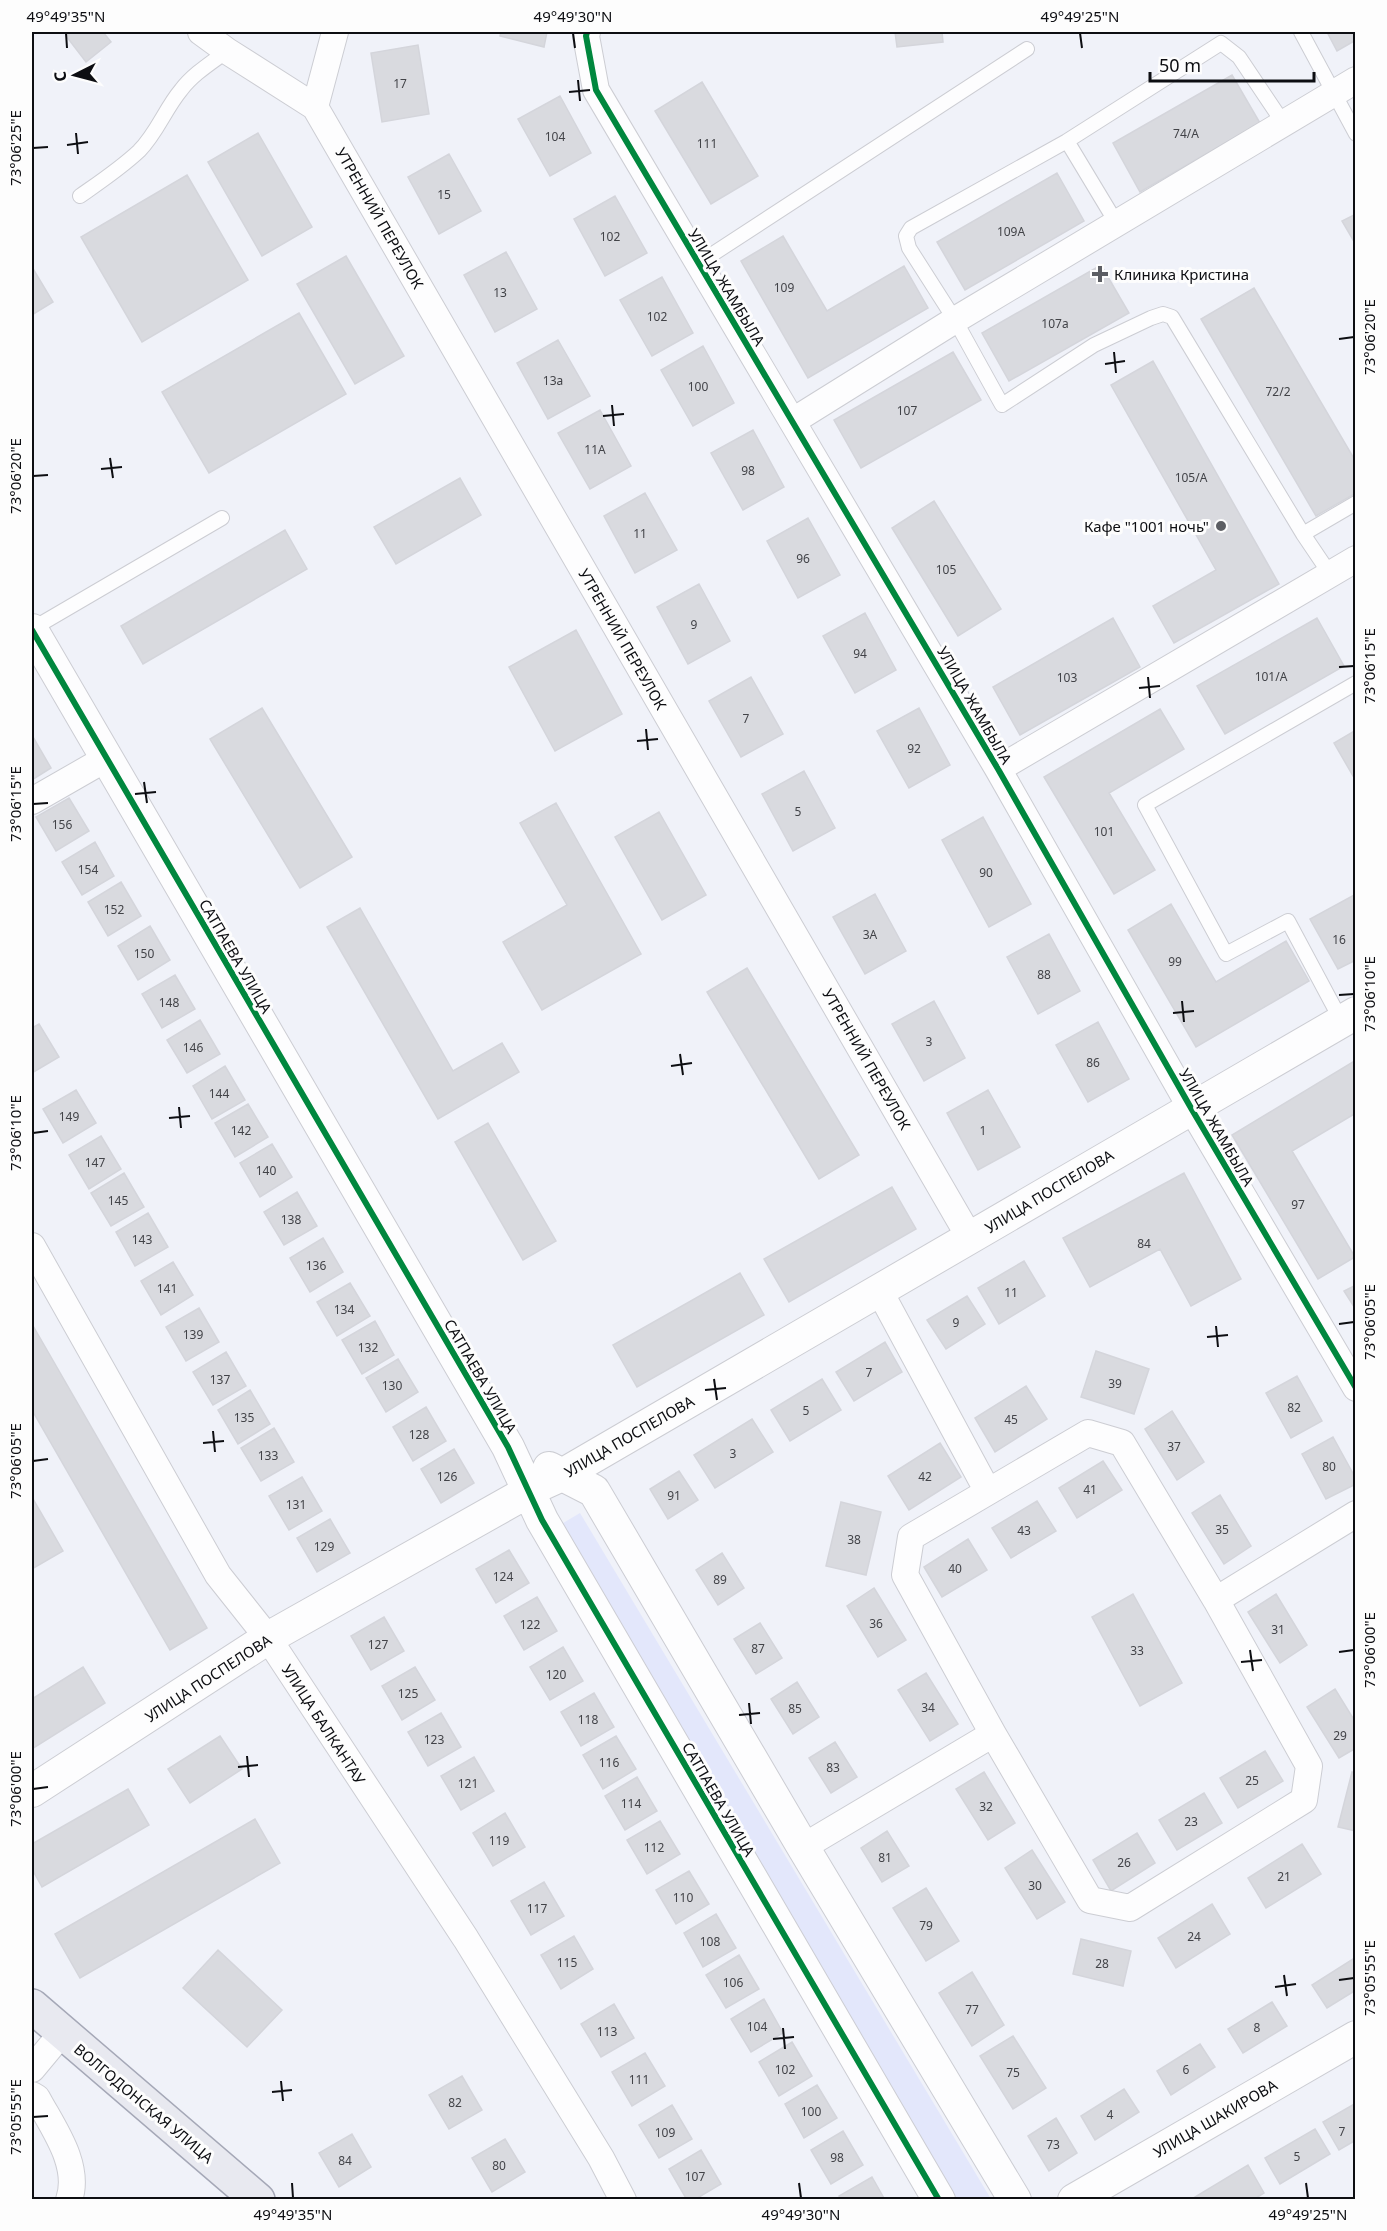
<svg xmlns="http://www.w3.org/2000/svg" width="1387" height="2231" viewBox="0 0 1387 2231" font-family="'Noto Sans',sans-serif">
<rect width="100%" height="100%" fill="#f0f2f9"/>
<path fill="#e3e7fb" d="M580 1513 991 2199H942L543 1535Z"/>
<path fill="#d9dadf" stroke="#d4d5db" stroke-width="1.5" d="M71 32H103L111 42 86 62 66 36Z
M501 32H547L544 47 500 36Z
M895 32H942L943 42 897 47Z
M1327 32H1356V40L1337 51Z
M418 45 429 114 382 122 371 53Z
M1232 75 1260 123 1140 192 1113 143Z
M702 82 758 176 711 204 655 111Z
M560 96 591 153 550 176 518 119Z
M258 133 312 227 262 256 208 162Z
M449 154 481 211 439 234 408 177Z
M1057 173 1084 221 965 290 937 242Z
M187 175 248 280 142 342 81 237Z
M615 196 647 253 605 276 574 219Z
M1356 214V245L1342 221Z
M783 236 827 311 904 266 928 308 808 378 741 261Z
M506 252 537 309 495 332 464 275Z
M346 256 404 356 355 384 297 284Z
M1101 265 1129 313 1009 381 982 333Z
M32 267 53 302 32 315Z
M662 277 693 333 652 356 620 300Z
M1254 288 1356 462V493L1316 516 1201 319Z
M299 313 346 394 209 473 162 392Z
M558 340 590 396 548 419 517 363Z
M703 346 734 403 693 426 661 370Z
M953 352 981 400 861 468 834 420Z
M1153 361 1279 584 1174 643 1153 606 1216 570 1111 385Z
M600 410 631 466 590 489 558 433Z
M753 430 784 487 743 510 711 453Z
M460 478 481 515 396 564 374 527Z
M645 493 677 550 635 573 604 516Z
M934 501 1001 609 958 636 892 528Z
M808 518 840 575 798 598 767 541Z
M285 530 307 569 143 664 121 626Z
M699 584 730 641 688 664 657 607Z
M865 613 896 670 855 693 823 636Z
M1113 618 1140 667 1020 735 993 687Z
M1317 618 1344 666 1225 734 1197 686Z
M576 630 622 714 555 751 509 667Z
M751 677 783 734 741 757 709 701Z
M262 708 352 857 300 888 210 739Z
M919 708 950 765 909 788 877 731Z
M1160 709 1184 749 1109 793 1155 870 1114 894 1044 777Z
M1356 730V774L1353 776 1334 743Z
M32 735 51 768 32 780Z
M804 771 835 828 793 851 762 794Z
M69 798 89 831 56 851 36 817Z
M556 803 641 954 542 1010 503 942 567 905 520 823Z
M659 812 706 895 662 920 615 837Z
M983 817 1031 904 989 927 942 840Z
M95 842 114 876 82 895 62 862Z
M121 882 141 916 108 936 88 902Z
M875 894 906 951 865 974 833 917Z
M1356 894V960L1338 969 1310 919Z
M1171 904 1216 982 1286 941 1309 981 1196 1047 1128 930Z
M360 908 453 1071 502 1043 519 1072 438 1119 327 927Z
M150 926 170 960 138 980 118 946Z
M1049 934 1080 991 1038 1014 1007 957Z
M747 968 859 1155 819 1179 707 992Z
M175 975 195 1009 162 1028 142 994Z
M934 1001 965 1058 924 1081 892 1024Z
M200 1020 220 1054 187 1073 167 1040Z
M1098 1022 1129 1079 1088 1102 1056 1045Z
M39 1024 59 1057 32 1073V1028Z
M1356 1060V1113L1292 1151 1355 1257 1318 1279 1232 1135Z
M225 1066 245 1100 212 1119 193 1086Z
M76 1090 96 1123 63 1143 43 1109Z
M988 1090 1020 1147 978 1170 947 1113Z
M248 1104 268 1137 235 1157 215 1123Z
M488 1123 556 1241 523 1260 455 1142Z
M101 1136 121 1169 89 1189 69 1155Z
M272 1144 292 1177 260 1197 240 1163Z
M124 1173 144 1207 111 1226 91 1193Z
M1184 1173 1241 1279 1191 1306 1160 1249 1090 1287 1063 1238Z
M892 1187 916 1229 789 1302 764 1259Z
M297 1192 317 1226 284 1245 264 1212Z
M148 1213 168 1247 135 1266 116 1232Z
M323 1238 343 1272 310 1292 290 1258Z
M1024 1261 1045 1296 999 1324 978 1288Z
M173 1262 193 1295 161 1315 141 1281Z
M740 1273 764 1315 637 1387 613 1345Z
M350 1283 370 1316 337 1336 317 1302Z
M1356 1285V1310L1344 1291Z
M967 1296 985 1324 946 1349 927 1320Z
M199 1308 219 1342 186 1361 166 1327Z
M375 1321 394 1355 362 1374 342 1340Z
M32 1324 207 1628 170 1650 32 1410Z
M885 1342 902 1372 854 1401 836 1372Z
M1096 1351 1149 1369 1134 1414 1081 1397Z
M226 1352 246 1386 213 1405 193 1372Z
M398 1359 418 1392 386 1412 366 1378Z
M1297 1376 1322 1421 1291 1438 1266 1393Z
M822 1379 841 1410 790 1441 771 1410Z
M1026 1386 1047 1419 995 1452 975 1418Z
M250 1390 270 1424 238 1444 218 1410Z
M426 1407 446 1441 413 1461 393 1427Z
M1172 1411 1204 1462 1177 1480 1145 1429Z
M752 1419 773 1452 715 1488 694 1455Z
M274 1428 294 1462 261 1481 241 1448Z
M1333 1437 1356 1479V1484L1326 1499 1302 1454Z
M940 1443 961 1477 909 1510 888 1476Z
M454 1449 474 1483 441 1503 421 1469Z
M1103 1461 1122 1490 1077 1518 1059 1488Z
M679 1471 698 1500 668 1519 650 1489Z
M302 1477 322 1511 289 1530 269 1496Z
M1220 1495 1251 1546 1224 1564 1192 1513Z
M32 1497 63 1551 32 1569Z
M1037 1501 1056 1531 1011 1558 992 1528Z
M841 1502 881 1512 866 1575 826 1566Z
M330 1519 350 1553 317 1572 297 1538Z
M968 1539 987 1570 942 1597 924 1567Z
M509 1550 529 1583 496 1603 476 1569Z
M722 1553 744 1588 718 1605 696 1570Z
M874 1588 906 1640 878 1657 847 1606Z
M1133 1594 1182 1683 1140 1706 1092 1617Z
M1276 1594 1307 1645 1280 1663 1248 1612Z
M537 1597 557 1631 524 1650 504 1616Z
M384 1617 404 1651 371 1670 351 1636Z
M760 1623 782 1658 756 1674 734 1639Z
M563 1647 583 1681 550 1700 530 1667Z
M83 1667 105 1703 32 1749V1699Z
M415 1667 435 1700 402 1720 382 1686Z
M926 1673 958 1724 930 1741 898 1690Z
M797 1682 819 1717 793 1734 771 1699Z
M1335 1689 1356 1723V1748L1339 1758 1307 1707Z
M594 1693 614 1727 581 1746 561 1712Z
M441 1713 461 1747 428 1766 408 1732Z
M220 1736 242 1769 190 1803 168 1769Z
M616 1736 636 1769 603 1789 583 1755Z
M835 1742 857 1777 831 1793 809 1758Z
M1265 1751 1283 1781 1238 1808 1220 1778Z
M474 1757 494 1791 461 1810 441 1776Z
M984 1772 1015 1823 988 1840 956 1789Z
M1352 1772 1356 1773V1831L1338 1827Z
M637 1777 657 1811 625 1830 605 1796Z
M128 1789 149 1825 42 1887 32 1869V1844Z
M1204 1793 1222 1823 1177 1850 1159 1820Z
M505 1813 525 1847 493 1866 473 1833Z
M255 1819 280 1863 80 1978 55 1934Z
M660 1821 680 1854 647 1874 627 1840Z
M887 1831 909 1866 882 1882 861 1848Z
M1137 1833 1155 1863 1111 1891 1093 1860Z
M1302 1844 1321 1874 1266 1908 1248 1878Z
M1032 1850 1065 1902 1037 1919 1005 1868Z
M689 1871 709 1904 676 1924 656 1890Z
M544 1882 564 1916 531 1935 511 1901Z
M926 1888 959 1941 926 1961 893 1908Z
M1212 1904 1230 1934 1176 1968 1158 1938Z
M716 1914 736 1948 703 1967 684 1933Z
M574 1936 593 1969 561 1989 541 1955Z
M1081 1939 1131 1951 1123 1986 1073 1974Z
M218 1950 282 2010 247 2047 183 1988Z
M739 1955 759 1989 726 2008 706 1975Z
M1356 1957V1990L1327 2008 1312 1985Z
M972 1972 1004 2025 972 2046 939 1993Z
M764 1999 783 2033 751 2052 731 2019Z
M1272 2002 1287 2026 1243 2053 1228 2029Z
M614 2004 634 2038 601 2057 581 2024Z
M1013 2036 1046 2088 1013 2109 980 2056Z
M792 2042 812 2076 779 2096 759 2062Z
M1200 2044 1215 2067 1171 2095 1157 2071Z
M645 2053 665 2086 632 2106 612 2072Z
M462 2076 482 2110 449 2129 429 2095Z
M817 2085 837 2118 804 2138 785 2104Z
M1124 2089 1139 2112 1095 2140 1081 2116Z
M1356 2103V2140L1339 2150 1323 2122Z
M672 2105 692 2139 659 2158 639 2125Z
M1056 2118 1077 2153 1049 2171 1028 2136Z
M1315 2129 1330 2154 1280 2184 1265 2158Z
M843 2131 863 2165 831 2184 811 2150Z
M352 2134 371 2167 339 2187 319 2153Z
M505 2139 525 2172 492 2192 472 2158Z
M701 2150 721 2184 694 2200H687L669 2169Z
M1248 2165 1264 2193 1253 2200H1190Z
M872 2177 885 2200H841L839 2196Z"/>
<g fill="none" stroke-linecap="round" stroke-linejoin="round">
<g stroke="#cccdd3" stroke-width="16">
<path id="service" d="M1301 32 1356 134
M1067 141 1221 43 1239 57 1284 124
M80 196C100 182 121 168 139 151 157 133 165 109 181 90 193 74 211 63 227 51
M1117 224 1067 141 911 228 906 236 909 248 955 320 1002 405 1094 345 1151 318 1163 314 1172 317 1303 534 1330 574
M699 263 1027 49
M1303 534 1356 503
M32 629 222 518
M1342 1022 1288 921 1226 954 1145 805 1356 683"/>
</g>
<g stroke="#cccdd3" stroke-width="28">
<path id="minor" d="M201 32 227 51 315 107
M335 32 315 107 970 1238
M587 32 586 36 596 90 998 769 1191 1108 1356 1388
M793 421 955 320 1356 80
M998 769 1356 559
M32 801 107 758
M32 1246 218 1575 268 1638 466 1939 601 2158 623 2200
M879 1290 987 1490
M993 1734 1090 1900 1130 1908 1304 1800 1309 1766 1216 1600
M803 1847 993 1734 905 1575 911 1537 1088 1433 1122 1443 1216 1600 1356 1514
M32 2069 62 2033
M32 2095 37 2098C53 2128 81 2165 69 2200"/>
</g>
<g stroke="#cccdd3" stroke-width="34">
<path id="tertiary" d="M32 630 508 1447 542 1520 939 2200
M549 1468 594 1491 803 1847 1015 2200
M32 1791 268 1638 540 1485 562 1475 1356 1013
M1074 2200 1356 2037"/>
</g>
<g stroke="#a5a8b7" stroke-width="36">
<path id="primary" d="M32 2006 258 2200"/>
</g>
<use href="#service" stroke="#fdfdfe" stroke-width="14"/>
<use href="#minor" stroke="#fdfdfe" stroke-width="26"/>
<use href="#tertiary" stroke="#fdfdfe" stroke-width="32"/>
<use href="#primary" stroke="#e8e9f0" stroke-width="33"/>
<g stroke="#fdfdfd" stroke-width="10">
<path id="cycleway" d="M587 32 586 36 596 90 998 769 1191 1108 1356 1388
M32 630 508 1447 542 1520 939 2200"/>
</g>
<use href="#cycleway" stroke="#00873e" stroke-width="6"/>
</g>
<path fill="none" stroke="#0d0e12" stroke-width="2" d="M66 33 67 48M573 33 575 48M1080 33 1082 48M578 80 580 101M569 92 590 90M76 133 78 154M67 145 88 142M33 148 48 147M1339 339 1354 337M1114 352 1116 373M1105 364 1125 361M612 405 614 426M603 416 624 414M110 458 113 478M101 469 122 467M33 476 48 475M1339 667 1354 666M1148 677 1150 698M1139 688 1160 686M646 729 648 750M637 741 658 739M144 782 147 803M135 794 156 792M33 804 48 803M1339 995 1354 994M1182 1001 1184 1022M1173 1013 1194 1011M680 1054 683 1075M671 1066 692 1063M179 1107 181 1128M169 1118 190 1116M33 1133 48 1131M1339 1324 1354 1322M1216 1326 1218 1347M1207 1337 1228 1335M714 1379 717 1400M705 1390 726 1388M213 1431 215 1452M203 1443 224 1441M33 1461 48 1459M1250 1650 1253 1671M1339 1652 1354 1650M1241 1662 1262 1660M749 1703 751 1724M739 1715 760 1713M247 1756 249 1777M238 1767 258 1765M33 1789 48 1787M1284 1975 1287 1996M1339 1980 1354 1978M1275 1987 1296 1984M783 2028 785 2049M773 2039 794 2037M281 2081 283 2101M272 2092 292 2090M33 2117 48 2116M292 2183 293 2198M799 2183 801 2198M1306 2183 1308 2198"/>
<g fill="#5c5e63" stroke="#fdfdfd" stroke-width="2">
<path d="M1097 265h6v6h6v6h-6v6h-6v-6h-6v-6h6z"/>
<circle cx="1221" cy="526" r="6"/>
</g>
<g text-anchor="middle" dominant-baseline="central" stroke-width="6" stroke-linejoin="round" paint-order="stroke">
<g font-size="12" fill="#424348">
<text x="400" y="83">17</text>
<text x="1186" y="133">74/А</text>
<text x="555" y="136">104</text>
<text x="707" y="143">111</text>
<text x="444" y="194">15</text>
<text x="1011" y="231">109А</text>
<text x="610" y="236">102</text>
<text x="784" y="287">109</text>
<text x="500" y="292">13</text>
<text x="657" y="316">102</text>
<text x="1055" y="323">107а</text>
<text x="553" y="380">13а</text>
<text x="698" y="386">100</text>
<text x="1278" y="391">72/2</text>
<text x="907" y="410">107</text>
<text x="595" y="449">11А</text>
<text x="748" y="470">98</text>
<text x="1191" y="477">105/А</text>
<text x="640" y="533">11</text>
<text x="803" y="558">96</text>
<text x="946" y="569">105</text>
<text x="694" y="624">9</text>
<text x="860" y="653">94</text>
<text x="1271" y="676">101/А</text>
<text x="1067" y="677">103</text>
<text x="746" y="718">7</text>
<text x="914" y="748">92</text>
<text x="798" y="811">5</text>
<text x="62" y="824">156</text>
<text x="1104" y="831">101</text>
<text x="88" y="869">154</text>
<text x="986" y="872">90</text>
<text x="114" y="909">152</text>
<text x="870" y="934">3А</text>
<text x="1339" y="939">16</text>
<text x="144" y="953">150</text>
<text x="1175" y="961">99</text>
<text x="1044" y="974">88</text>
<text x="169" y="1002">148</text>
<text x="929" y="1041">3</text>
<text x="193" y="1047">146</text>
<text x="1093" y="1062">86</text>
<text x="219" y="1093">144</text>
<text x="69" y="1116">149</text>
<text x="241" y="1130">142</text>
<text x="983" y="1130">1</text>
<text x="95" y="1162">147</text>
<text x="266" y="1170">140</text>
<text x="118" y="1200">145</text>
<text x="1298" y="1204">97</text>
<text x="291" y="1219">138</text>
<text x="142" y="1239">143</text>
<text x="1144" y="1243">84</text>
<text x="316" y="1265">136</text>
<text x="167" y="1288">141</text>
<text x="1011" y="1292">11</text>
<text x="344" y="1309">134</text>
<text x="956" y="1322">9</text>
<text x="193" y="1334">139</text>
<text x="368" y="1347">132</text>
<text x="869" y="1372">7</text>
<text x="220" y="1379">137</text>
<text x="1115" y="1383">39</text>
<text x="392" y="1385">130</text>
<text x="1294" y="1407">82</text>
<text x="806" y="1410">5</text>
<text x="244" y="1417">135</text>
<text x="1011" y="1419">45</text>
<text x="419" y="1434">128</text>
<text x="1174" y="1446">37</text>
<text x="733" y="1453">3</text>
<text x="268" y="1455">133</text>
<text x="1329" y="1466">80</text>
<text x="447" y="1476">126</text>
<text x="925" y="1476">42</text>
<text x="1090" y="1489">41</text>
<text x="674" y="1495">91</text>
<text x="296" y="1504">131</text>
<text x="1222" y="1529">35</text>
<text x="1024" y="1530">43</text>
<text x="854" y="1539">38</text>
<text x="324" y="1546">129</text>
<text x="955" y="1568">40</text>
<text x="503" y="1576">124</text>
<text x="720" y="1579">89</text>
<text x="876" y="1623">36</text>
<text x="530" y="1624">122</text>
<text x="1278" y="1629">31</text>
<text x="378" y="1644">127</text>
<text x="758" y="1648">87</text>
<text x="1137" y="1650">33</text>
<text x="556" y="1674">120</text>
<text x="408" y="1693">125</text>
<text x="928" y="1707">34</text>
<text x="795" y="1708">85</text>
<text x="588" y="1719">118</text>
<text x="1340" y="1735">29</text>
<text x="434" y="1739">123</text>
<text x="609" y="1762">116</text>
<text x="833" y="1767">83</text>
<text x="1252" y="1780">25</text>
<text x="468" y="1783">121</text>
<text x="631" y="1803">114</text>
<text x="986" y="1806">32</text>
<text x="1191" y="1821">23</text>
<text x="499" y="1840">119</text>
<text x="654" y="1847">112</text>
<text x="885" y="1857">81</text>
<text x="1124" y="1862">26</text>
<text x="1284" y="1876">21</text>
<text x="1035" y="1885">30</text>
<text x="683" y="1897">110</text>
<text x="537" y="1908">117</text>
<text x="926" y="1925">79</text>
<text x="1194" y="1936">24</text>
<text x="710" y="1941">108</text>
<text x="567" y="1962">115</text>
<text x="1102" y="1963">28</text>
<text x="733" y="1982">106</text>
<text x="972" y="2009">77</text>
<text x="757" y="2026">104</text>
<text x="1257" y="2027">8</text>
<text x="607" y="2031">113</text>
<text x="785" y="2069">102</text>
<text x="1186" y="2069">6</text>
<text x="1013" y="2072">75</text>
<text x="639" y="2079">111</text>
<text x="455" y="2102">82</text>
<text x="811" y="2111">100</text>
<text x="1110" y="2114">4</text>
<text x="1342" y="2131">7</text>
<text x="665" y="2132">109</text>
<text x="1053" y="2144">73</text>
<text x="1297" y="2156">5</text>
<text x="837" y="2157">98</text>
<text x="345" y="2160">84</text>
<text x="499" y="2165">80</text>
<text x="695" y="2176">107</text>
</g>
<g font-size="15" fill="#0d0e12" stroke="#fdfdfd">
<text transform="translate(380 218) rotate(60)">УТРЕННИЙ ПЕРЕУЛОК</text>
<text transform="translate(727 287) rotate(59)">УЛИЦА ЖАМБЫЛА</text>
<text transform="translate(623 639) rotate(60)">УТРЕННИЙ ПЕРЕУЛОК</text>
<text transform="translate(975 705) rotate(60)">УЛИЦА ЖАМБЫЛА</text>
<text transform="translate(236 956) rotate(60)">САТПАЕВА УЛИЦА</text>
<text transform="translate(867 1059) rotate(60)">УТРЕННИЙ ПЕРЕУЛОК</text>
<text transform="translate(1217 1127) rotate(60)">УЛИЦА ЖАМБЫЛА</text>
<text transform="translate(1049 1191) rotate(-31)">УЛИЦА ПОСПЕЛОВА</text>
<text transform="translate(481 1376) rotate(60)">САТПАЕВА УЛИЦА</text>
<text transform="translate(629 1436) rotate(-30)">УЛИЦА ПОСПЕЛОВА</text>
<text transform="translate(208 1678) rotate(-33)">УЛИЦА ПОСПЕЛОВА</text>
<text transform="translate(324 1724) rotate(57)">УЛИЦА БАЛКАНТАУ</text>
<text transform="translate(719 1799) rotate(60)">САТПАЕВА УЛИЦА</text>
<text transform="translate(144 2103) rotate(40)">ВОЛГОДОНСКАЯ УЛИЦА</text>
<text transform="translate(1215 2118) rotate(-30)">УЛИЦА ШАКИРОВА</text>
</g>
<g font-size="15" fill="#0d0e12" stroke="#fdfdfd" text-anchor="start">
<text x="1114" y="274">Клиника Кристина</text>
<text x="1209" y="526" text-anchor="end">Кафе "1001 ночь"</text>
</g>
</g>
<rect width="1387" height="2231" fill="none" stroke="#fdfdfd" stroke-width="66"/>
<g transform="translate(75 75) rotate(264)" stroke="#fdfdfd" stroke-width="4.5" paint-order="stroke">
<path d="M0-4.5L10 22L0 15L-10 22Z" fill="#0d0e12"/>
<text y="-9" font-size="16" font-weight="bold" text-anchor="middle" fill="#0d0e12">С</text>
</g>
<path d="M1150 72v9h164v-9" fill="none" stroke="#0d0e12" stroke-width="3"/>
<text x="1159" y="72" font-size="18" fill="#0d0e12" stroke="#fdfdfd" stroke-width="4.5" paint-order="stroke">50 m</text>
<rect x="33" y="33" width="1321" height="2165" fill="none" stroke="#0d0e12" stroke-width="2"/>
<g font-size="15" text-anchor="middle" fill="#0d0e12">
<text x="66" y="22">49°49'35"N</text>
<text x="573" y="22">49°49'30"N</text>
<text x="1080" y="22">49°49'25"N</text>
<text transform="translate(16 148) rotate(-90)" y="5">73°06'25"E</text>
<text transform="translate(1370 337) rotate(-90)" y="5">73°06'20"E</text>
<text transform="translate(16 476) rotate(-90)" y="5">73°06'20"E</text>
<text transform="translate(1370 666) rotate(-90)" y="5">73°06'15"E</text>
<text transform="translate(16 804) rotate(-90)" y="5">73°06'15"E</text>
<text transform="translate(1370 994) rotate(-90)" y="5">73°06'10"E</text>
<text transform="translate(16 1133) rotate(-90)" y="5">73°06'10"E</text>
<text transform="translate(1370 1322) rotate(-90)" y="5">73°06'05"E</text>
<text transform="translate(16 1461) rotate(-90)" y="5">73°06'05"E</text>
<text transform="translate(1370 1650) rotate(-90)" y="5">73°06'00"E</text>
<text transform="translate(16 1789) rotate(-90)" y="5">73°06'00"E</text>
<text transform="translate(1370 1978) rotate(-90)" y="5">73°05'55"E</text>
<text transform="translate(16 2117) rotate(-90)" y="5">73°05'55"E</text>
<text x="293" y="2220">49°49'35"N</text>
<text x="801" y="2220">49°49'30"N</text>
<text x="1308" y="2220">49°49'25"N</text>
</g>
</svg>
